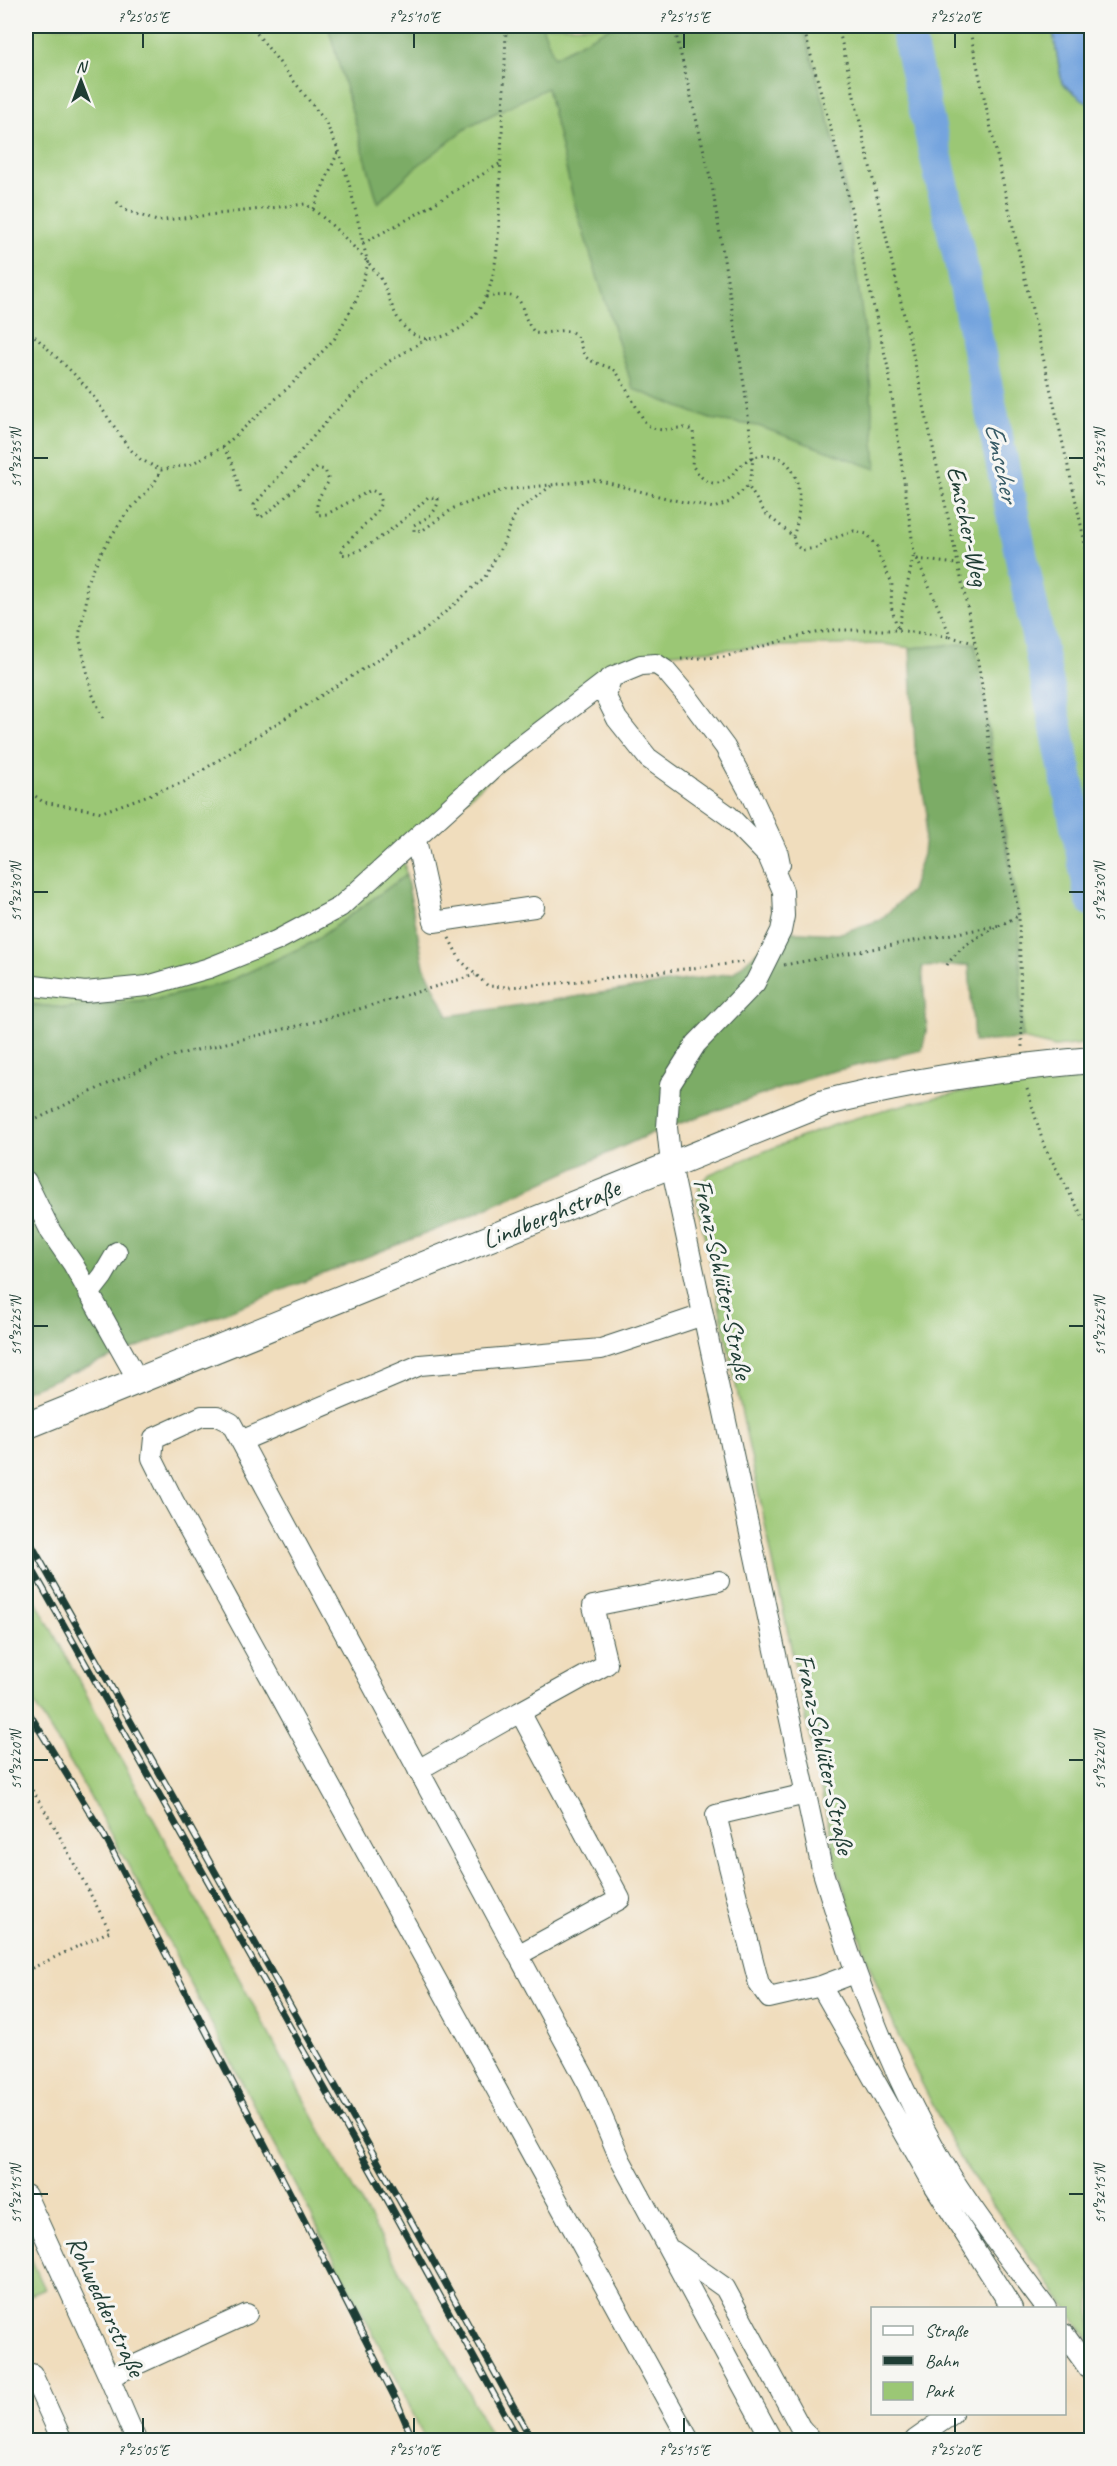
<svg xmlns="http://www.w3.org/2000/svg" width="1117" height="2466" viewBox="0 0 1117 2466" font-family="Caveat,sans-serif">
<rect width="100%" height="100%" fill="#f6f6f2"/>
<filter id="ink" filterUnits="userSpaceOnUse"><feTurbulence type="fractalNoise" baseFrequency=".0167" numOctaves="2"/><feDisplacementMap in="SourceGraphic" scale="12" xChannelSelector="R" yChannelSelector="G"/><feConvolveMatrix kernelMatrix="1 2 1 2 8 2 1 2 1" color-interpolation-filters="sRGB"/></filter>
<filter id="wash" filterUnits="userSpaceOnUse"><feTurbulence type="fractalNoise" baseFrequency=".008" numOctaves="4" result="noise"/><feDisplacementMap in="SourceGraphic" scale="24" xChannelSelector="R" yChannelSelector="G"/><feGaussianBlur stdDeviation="1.35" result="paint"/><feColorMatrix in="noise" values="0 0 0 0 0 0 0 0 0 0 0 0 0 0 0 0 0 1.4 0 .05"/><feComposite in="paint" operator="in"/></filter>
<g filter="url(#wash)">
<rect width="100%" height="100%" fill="#f0ddbd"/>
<path fill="#9bc775" stroke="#5d8254" stroke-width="1.5" d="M26 26H797L848 213 843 174 803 26H1052L1062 83 1092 106 1091 1043 1055 1047 1022 1039 1019 916 974 643 910 648 884 644 776 646 657 654 641 665 612 677 403 852 406 875 309 945 225 983 157 999 65 1008 26 1004Z
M1091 1076H1092L1091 2343 959 2157 900 2040 869 1965 838 1871 697 1200 700 1183 710 1174C752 1156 794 1139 837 1124 918 1097 1006 1082 1091 1076Z
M26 1582 336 2159 461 2378 493 2440H425L400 2385 139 1885 71 1763 26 1691Z
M26 2248 45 2289 31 2295 26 2283Z"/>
<path fill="#7cac66" stroke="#4e744d" stroke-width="1.5" d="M328 26H542L554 57 612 26H803L843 175 869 364 876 469 758 426 710 419 633 389 575 206 547 88 471 125 416 167 378 203Z
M975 643 985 704 991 762 1019 916 1022 1039 974 1042 969 965 922 967 927 1029 922 1050 822 1074 652 1133 468 1217 26 1391V1004L65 1008 157 999 225 983 313 942 406 875 424 966 448 1016 733 973 781 931 838 934 880 920 911 891 923 854 927 814 915 747 910 648Z"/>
<path fill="#75a4de" stroke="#4a7089" stroke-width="1.5" d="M1052 26H1091V106L1062 83Z"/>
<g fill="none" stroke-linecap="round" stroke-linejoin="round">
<path stroke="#75a4de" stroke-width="33" d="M906 26 961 264 1092 900"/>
</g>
</g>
<g filter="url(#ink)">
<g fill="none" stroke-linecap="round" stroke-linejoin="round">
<g stroke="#3e5549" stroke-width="22">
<path id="minor" d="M612 677 605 695 617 719 648 758 729 816 768 856 783 891 784 916 781 931 755 983 696 1044 670 1085 667 1127 671 1165 822 1869C855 1977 893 2082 953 2179 981 2223 1015 2266 1046 2308
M416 840 434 922 534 907
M26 985 85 992 147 986 209 968 276 941 340 907 499 763 612 677 641 665 656 664 665 670 687 696 725 747 752 797 778 854 780 864
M26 1181 51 1232 73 1264 138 1380
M89 1294 103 1276 117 1252
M241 1441 420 1365 601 1349 703 1315
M520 1712 607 1664 593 1606 719 1581
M418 1770 520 1712 620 1899 518 1955
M806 1794 716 1815 759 1984 769 1998 821 1986 855 1973
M821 1986 934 2185 1012 2308
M26 2195 109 2377 136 2440
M673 2251 725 2288 800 2427 811 2440
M1064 2334 1092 2373
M32 2374 62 2440
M109 2377 247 2314
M689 2440 173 1500 152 1458 154 1438 202 1416H217L231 1423 589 2086 621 2161 772 2440
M915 2440 952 2414"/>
</g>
<g stroke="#3e5549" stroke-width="28">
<path id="major" d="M26 1426 824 1103C912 1080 1001 1068 1092 1060"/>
</g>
<path stroke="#3e5549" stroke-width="3" stroke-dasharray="1.5 4.5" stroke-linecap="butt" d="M674 26 712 185 745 391 753 457 751 477 748 486
M803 26 843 174 888 368 914 552 951 637 974 643
M838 26 914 359 975 643 985 704 991 762 1019 916 1022 1047
M969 26C1007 210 1053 392 1092 576
M117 202 125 210 157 221 305 204C324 215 371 262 382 281 391 298 393 320 410 332 420 340 432 340 444 336 464 329 477 316 486 297 500 265 499 215 500 180 502 128 505 77 506 26
M313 209 338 152
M363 243 412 217 501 163
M486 297C534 290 513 307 535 333 546 335 557 329 568 331 583 335 578 348 586 357 593 364 607 365 616 371L646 424C665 437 674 423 693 430L694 444 692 465C698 474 705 484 717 483 733 481 739 461 754 457 803 444 805 506 793 536
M26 328 72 372 89 390 129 448 140 459 161 470 191 464 223 447 291 385 335 338 356 301 368 264 350 187 339 151 325 121 251 26
M427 339 388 362 332 415 254 505 260 518 270 511 317 468 325 470 329 481C322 492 314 501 318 515L327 514 371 490 378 493 381 503 376 513 343 547 341 554C359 560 415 511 428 497L438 499C438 513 425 519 414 525V531L423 530 454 508 503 490 597 480 674 500 714 508 730 502 748 486 765 513 793 536 795 545 802 550 817 548 826 541 854 531 867 534 878 547V554L892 583 891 606 898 630 951 637
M223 447 233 464 241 495
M917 559 957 564
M681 659 724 657 803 635 834 630H898L914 553
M103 718 92 693 79 636 87 598 86 584 102 551 125 515 154 484 161 470
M26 789 43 802 102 812 184 782 425 630 485 577 503 544 516 512 551 486
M449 938 460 960 488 986 510 987 571 982 745 962
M784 965 1001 925
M947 965C964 940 992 930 1018 916
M1027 1089 1044 1146 1086 1223 1092 1244
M26 1123 31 1122 101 1087 172 1056 318 1021 475 975
M26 1780 53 1824 110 1931 26 1971"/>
<use href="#minor" stroke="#fff" stroke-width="20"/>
<use href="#major" stroke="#fff" stroke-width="26"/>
<g stroke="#1f3d34" stroke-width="7">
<path id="rail" d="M26 1535 410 2219 532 2440
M26 1558 389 2203 519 2440
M26 1708 105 1837 316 2243 398 2404 413 2440"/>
</g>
<use href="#rail" stroke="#f6f6f2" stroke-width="4.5" stroke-dasharray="14" stroke-linecap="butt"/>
</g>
</g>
<path fill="none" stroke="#1f3d34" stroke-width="2" d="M143 33V48M414 33V48M684 33V48M955 33V48M33 458H48M1069 458H1084M33 892H48M1069 892H1084M33 1326H48M1069 1326H1084M33 1760H48M1069 1760H1084M33 2194H48M1069 2194H1084M143 2418V2433M414 2418V2433M684 2418V2433M955 2418V2433"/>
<g text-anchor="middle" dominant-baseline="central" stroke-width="6" stroke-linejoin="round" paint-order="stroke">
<g font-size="26" fill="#1f3d34" stroke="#f6f6f2">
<text transform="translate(968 526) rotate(78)">Emscher-Weg</text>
<text transform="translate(551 1214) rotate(-22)">Lindberghstraße</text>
<text transform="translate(723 1279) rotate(78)">Franz-Schlüter-Straße</text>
<text transform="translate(825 1754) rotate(78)">Franz-Schlüter-Straße</text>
<text transform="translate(106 2306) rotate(65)">Rohwedderstraße</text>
</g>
<g font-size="27" font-style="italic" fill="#395c67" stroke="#f6f6f2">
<text transform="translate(1002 462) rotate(78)">Emscher</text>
</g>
</g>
<rect width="1117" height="2466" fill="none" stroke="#f6f6f2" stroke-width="66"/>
<rect x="871" y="2307" width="195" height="108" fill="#f6f6f2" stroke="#a0aca6" stroke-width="1.5"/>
<rect x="883" y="2326" width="30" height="9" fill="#ffffff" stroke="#a0aca6" stroke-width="1.5"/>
<text x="925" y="2337" font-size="18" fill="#1f3d34">Straße</text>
<rect x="883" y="2356" width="30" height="9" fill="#1f3d34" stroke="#a0aca6" stroke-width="1.5"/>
<text x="925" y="2367" font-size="18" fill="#1f3d34">Bahn</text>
<rect x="883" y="2382" width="30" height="18" fill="#9bc775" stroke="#a0aca6" stroke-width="1.5"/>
<text x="925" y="2397" font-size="18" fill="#1f3d34">Park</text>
<g transform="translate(81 81)" stroke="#f6f6f2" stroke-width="4.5" paint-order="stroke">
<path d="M0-4.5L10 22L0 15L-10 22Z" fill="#1f3d34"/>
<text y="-9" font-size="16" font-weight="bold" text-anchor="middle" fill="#1f3d34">N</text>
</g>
<rect x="33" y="33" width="1051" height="2400" fill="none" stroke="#1f3d34" stroke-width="2"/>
<g font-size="15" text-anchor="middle" fill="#1f3d34">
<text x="143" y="22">7°25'05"E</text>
<text x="414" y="22">7°25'10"E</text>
<text x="684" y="22">7°25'15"E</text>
<text x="955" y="22">7°25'20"E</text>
<text transform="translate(16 458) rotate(-90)" y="5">51°32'35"N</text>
<text transform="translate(1100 458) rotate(-90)" y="5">51°32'35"N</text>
<text transform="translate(16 892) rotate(-90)" y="5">51°32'30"N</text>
<text transform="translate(1100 892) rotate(-90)" y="5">51°32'30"N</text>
<text transform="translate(16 1326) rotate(-90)" y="5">51°32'25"N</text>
<text transform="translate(1100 1326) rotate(-90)" y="5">51°32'25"N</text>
<text transform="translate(16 1760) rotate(-90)" y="5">51°32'20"N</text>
<text transform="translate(1100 1760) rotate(-90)" y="5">51°32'20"N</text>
<text transform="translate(16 2194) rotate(-90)" y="5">51°32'15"N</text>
<text transform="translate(1100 2194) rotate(-90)" y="5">51°32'15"N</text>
<text x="143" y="2455">7°25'05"E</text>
<text x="414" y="2455">7°25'10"E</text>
<text x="684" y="2455">7°25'15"E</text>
<text x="955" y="2455">7°25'20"E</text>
</g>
</svg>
